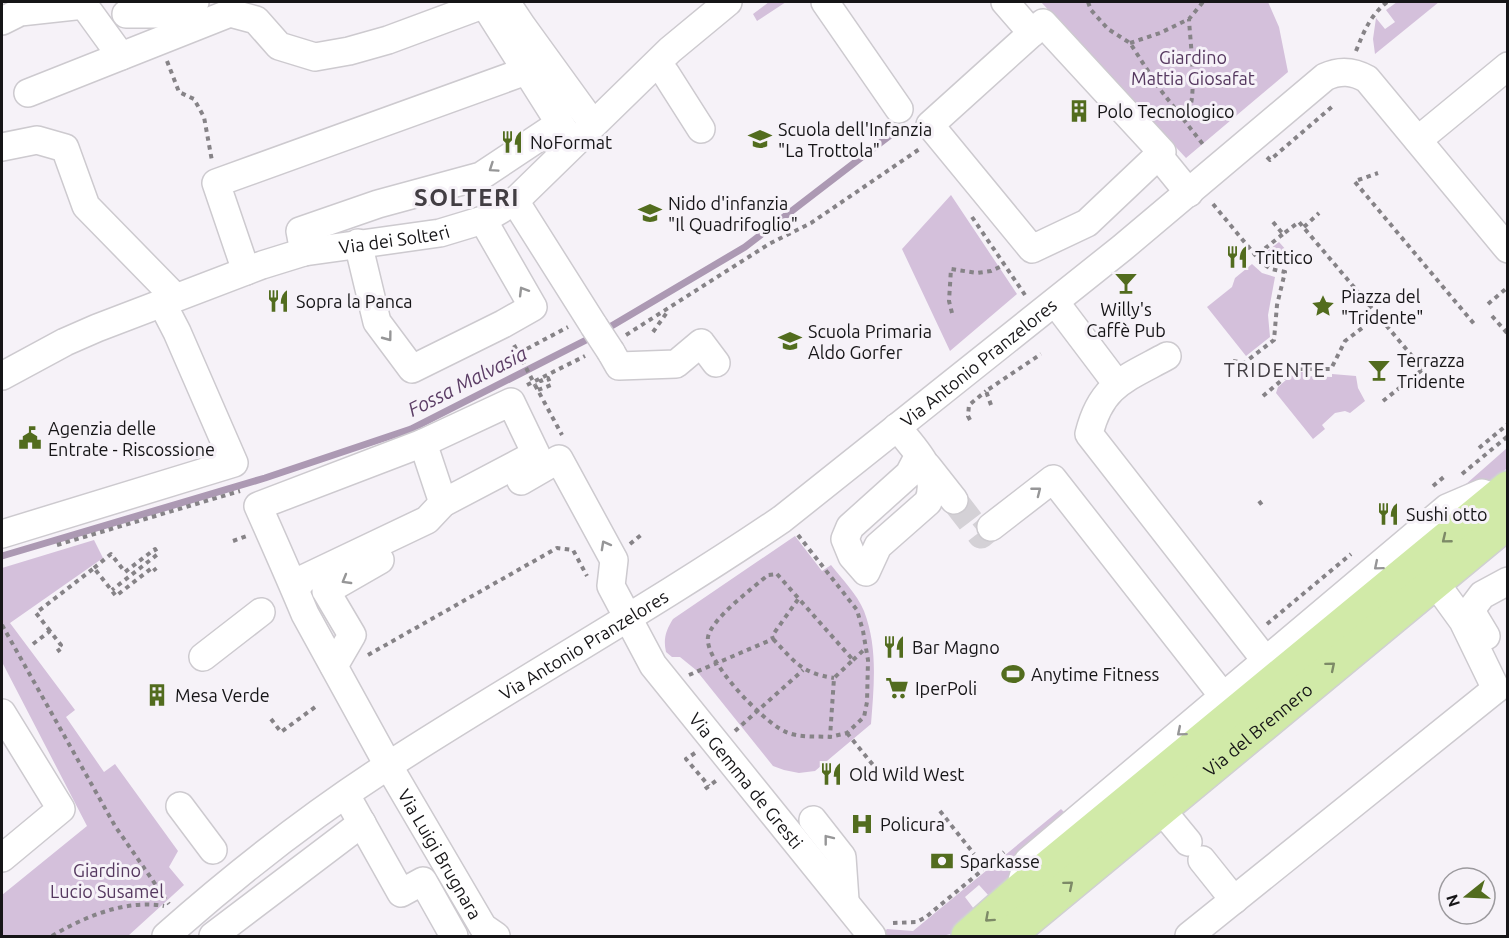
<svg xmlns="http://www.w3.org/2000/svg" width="1509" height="938" viewBox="0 0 1509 938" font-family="Ubuntu,sans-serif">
<rect width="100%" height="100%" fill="#f6f2f8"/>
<path fill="#d4c0db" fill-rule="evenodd" d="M769 2H786L757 21 753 14Z
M1041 2H1268L1279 27 1288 72 1186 158Z
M1397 2H1439L1375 54 1373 39 1376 18 1385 29 1395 22 1386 10Z
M951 195 1017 294 950 351 902 249Z
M1279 242 1295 260 1288 264 1269 259 1265 253Z
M1252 264 1262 273 1275 277 1268 315 1270 337 1246 356 1207 307 1232 287 1235 278Z
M1295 372H1303V376L1332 377V374L1356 376 1358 388 1365 401 1350 413 1345 411 1335 413 1322 425 1325 429 1313 439 1276 393 1278 387Z
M1507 448V468L1496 479 1457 492Z
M795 536 822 571 831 565C842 579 857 594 864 611 878 647 874 686 871 724L815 771 799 773 784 770 773 766 696 670 680 657H672L666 652C663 639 666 630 673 619Z
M94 540 103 558 10 623 75 710 66 717 104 772 115 764 178 851 169 867 184 885 128 936H2V895L87 826 2 662V568Z
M1061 809 1065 813 1020 867 955 933 942 936H887L883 933 887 929 913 931ZM979 885 989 896 974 909 965 897Z"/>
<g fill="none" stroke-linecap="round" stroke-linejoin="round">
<path stroke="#ac99b3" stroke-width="7" d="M603 331 745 247 897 130
M2 556 265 478 411 429 594 336"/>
<path stroke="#d4d1d6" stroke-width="27" stroke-dasharray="27 14" stroke-linecap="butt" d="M954 500 981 535 991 527"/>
<g stroke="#cdcacf" stroke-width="30">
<g id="minor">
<path d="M483 2 569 138"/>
<path d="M506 2 522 26 593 124"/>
<path d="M825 2 899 109"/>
<path d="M1005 2 1032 33"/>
<path d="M126 14H164L195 2"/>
<path d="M2 21 20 12 84 5 121 56"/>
<path d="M1043 23 1162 152 1087 223 1032 249 930 125Z"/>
<path d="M666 74 701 129"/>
<path d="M28 93 230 13 256 20 279 46 315 57 349 51 388 40 485 4"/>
<path d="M1418 140 1508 66"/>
<path d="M2 147 37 140 65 148 86 206 175 297"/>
<path d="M1158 155 1189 193"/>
<path d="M515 201 594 326"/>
<path d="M358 243 377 322 412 369 503 324 533 307 483 220"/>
<path d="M304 252 300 231 378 204 481 176 559 124"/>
<path d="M246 271 216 183 526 71"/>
<path d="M1055 302 1117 384"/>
<path d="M611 352 619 366 676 364 701 343 716 363"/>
<path d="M1167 356C1125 379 1101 385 1089 434L1266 661"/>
<path id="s1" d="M2 376 65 342 97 328 262 265 304 252 440 233 483 220 515 201 670 50 728 2"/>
<path d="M897 427C914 449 941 473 928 502L878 546 866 572 852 556 845 539 850 527 909 474 919 455"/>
<path d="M423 443 443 503"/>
<path d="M928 467 954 500"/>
<path id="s2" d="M521 481 559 459 614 560 611 586 653 665 872 936"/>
<path d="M991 527 1053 479 1223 696"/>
<path d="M2 534 234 463 177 332 162 303"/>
<path d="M1434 581 1463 621 1496 689"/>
<path id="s3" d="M295 590 303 579 427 520 443 503 536 454 511 402 423 443 258 506C274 542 290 578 305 614L388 765 483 927 496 936"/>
<path d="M1486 636 1474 616 1473 607 1482 595 1508 581"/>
<path d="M203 657 261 612"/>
<path d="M334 666 352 635 326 591 380 560"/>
<path d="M2 713 61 809 2 858"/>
<path d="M346 795 401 893 423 881 454 936"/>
<path d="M180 806 213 850"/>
<path d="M1160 808 1188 842"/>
<path d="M813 820 842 857 845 900"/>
<path d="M1202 860 1234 900"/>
<path d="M1019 891 1028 861 1447 508 1482 493 1496 498"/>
<path id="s4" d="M166 936C236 874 310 816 389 765 519 681 654 606 782 519L1122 248 1325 77C1340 70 1353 71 1367 79L1508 249"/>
<path d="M213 936 362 823"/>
<path d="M1189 936 1496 689"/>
</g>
</g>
<g stroke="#d0d0d1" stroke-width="36">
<g id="major">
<path d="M968 936 1019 891 1508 488"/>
<path id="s5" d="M1008 936 1508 522"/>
</g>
</g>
<path stroke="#868387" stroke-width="4" stroke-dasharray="4.5 4.5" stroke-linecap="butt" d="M1088 2 1091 10 1108 29 1130 43 1159 88 1205 147
M1130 43 1160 33 1189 19 1203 2
M1356 51C1364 31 1370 16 1387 2
M167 61 179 92 194 99 204 117 212 161
M1185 119C1199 103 1190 42 1189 19
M1267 157 1270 160 1334 105
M1358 180 1378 173
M1355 182 1475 325
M1213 204 1256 256
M972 217 1025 295
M1273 222 1283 234 1299 222 1423 369
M1304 227 1319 213
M1258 254 1283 234
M1488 304 1508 287
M952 313 949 301 951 269 977 273 991 271 1004 265
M1492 316 1508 334
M653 332 668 311
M626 335 769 244 811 223 921 148
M514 345 522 360
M519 353 568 327
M1233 361 1244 363 1274 340 1277 305 1285 272 1271 269 1254 258
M527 385 585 356
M535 385 562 435
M538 390 551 385 548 378 541 381 540 379
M1263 396 1295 369H1331L1345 341 1378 316
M1383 401 1427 366
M991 405 986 391 1041 354
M970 420 968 416 969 405 986 391
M1479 448 1508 424
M1462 474 1508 436
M1433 486 1445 476
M1259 501 1262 505
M798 535 857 610 863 631 868 660 867 702 864 717 847 733 830 737
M233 541 247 536
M630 544 641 535
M57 545 240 491
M94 568 111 554 125 572 155 549 158 554 112 590
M777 574 853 660 834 678 830 737C816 736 797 738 784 731 764 722 704 661 708 637 712 618 753 588 768 575Z
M1267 624 1351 554
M2 625 115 826 169 904
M50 631 36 613 94 568 116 596 153 567 156 571
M773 639C795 662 801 673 834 678
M33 644 50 631 61 645 57 648 60 652
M368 655 557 548 573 550 587 576
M853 660 866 648
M689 675 773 639 772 636 799 598
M271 719 281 732 318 705
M735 731 803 670
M847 733 878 771
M695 753 686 759 709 786
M705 789 717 780
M940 811 974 854
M893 923 917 922 926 917 1004 852
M52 936C84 917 126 899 164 906"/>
<use href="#minor" stroke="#fff" stroke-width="27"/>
<use href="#major" stroke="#d1eaa8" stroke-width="33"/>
<g stroke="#cdcacf" stroke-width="30" stroke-linecap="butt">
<path id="minor-bridge" d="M594 326 611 352"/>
</g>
<path stroke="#868387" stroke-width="4" stroke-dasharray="4.5 4.5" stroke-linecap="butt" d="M522 360 535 385"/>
<use href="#minor-bridge" stroke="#fff" stroke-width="27"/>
</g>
<defs><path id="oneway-chevron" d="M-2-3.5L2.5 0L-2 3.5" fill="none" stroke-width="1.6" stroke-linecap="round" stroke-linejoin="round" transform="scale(1.5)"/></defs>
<g stroke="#969697">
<use href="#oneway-chevron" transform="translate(493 168) rotate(146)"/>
<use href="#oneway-chevron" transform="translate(523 291) rotate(-121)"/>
<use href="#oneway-chevron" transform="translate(388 337) rotate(53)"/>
<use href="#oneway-chevron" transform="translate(1037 491) rotate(-38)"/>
<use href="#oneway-chevron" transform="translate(605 545) rotate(-119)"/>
<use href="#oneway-chevron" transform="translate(1378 566) rotate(140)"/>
<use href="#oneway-chevron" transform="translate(346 580) rotate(150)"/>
<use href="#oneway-chevron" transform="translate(1181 732) rotate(140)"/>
<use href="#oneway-chevron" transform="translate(828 839) rotate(-128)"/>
</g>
<g stroke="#7d8a67">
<use href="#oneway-chevron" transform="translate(1446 539) rotate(141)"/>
<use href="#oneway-chevron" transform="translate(1331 666) rotate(-40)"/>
<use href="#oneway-chevron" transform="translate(1069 885) rotate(-40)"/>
<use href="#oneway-chevron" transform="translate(989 918) rotate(138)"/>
</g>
<defs>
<g id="building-bare" transform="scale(1.8)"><path d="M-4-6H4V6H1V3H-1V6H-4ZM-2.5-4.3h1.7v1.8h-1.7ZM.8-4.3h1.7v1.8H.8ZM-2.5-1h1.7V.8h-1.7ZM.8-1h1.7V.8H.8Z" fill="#526c1e" stroke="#f6f2f8" stroke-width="2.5" paint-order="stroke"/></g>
<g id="school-bare" transform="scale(1.8)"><path d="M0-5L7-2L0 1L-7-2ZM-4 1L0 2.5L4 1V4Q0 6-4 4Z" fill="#526c1e" stroke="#f6f2f8" stroke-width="2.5" paint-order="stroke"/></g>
<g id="restaurant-bare" transform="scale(1.8)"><path d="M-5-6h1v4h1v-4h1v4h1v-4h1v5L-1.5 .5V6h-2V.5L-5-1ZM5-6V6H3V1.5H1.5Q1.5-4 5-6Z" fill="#526c1e" stroke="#f6f2f8" stroke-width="2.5" paint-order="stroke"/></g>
<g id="bar-bare" transform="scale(1.8)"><path d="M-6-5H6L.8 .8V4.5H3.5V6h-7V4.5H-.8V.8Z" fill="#526c1e" stroke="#f6f2f8" stroke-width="2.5" paint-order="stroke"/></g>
<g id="sight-bare" transform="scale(1.8)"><path d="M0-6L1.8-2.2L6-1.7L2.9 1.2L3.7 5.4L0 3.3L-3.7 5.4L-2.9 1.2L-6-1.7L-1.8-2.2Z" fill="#526c1e" stroke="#f6f2f8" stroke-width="2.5" paint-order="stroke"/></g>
<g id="civic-bare" transform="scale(1.8)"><path d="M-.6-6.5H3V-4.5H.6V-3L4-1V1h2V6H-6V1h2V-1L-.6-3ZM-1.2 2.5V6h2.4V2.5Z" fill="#526c1e" stroke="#f6f2f8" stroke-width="2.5" paint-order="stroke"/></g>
<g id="stadium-bare" transform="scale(1.8)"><path d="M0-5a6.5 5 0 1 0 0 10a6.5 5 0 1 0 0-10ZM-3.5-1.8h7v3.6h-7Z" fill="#526c1e" stroke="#f6f2f8" stroke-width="2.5" paint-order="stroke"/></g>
<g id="supermarket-bare" transform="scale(1.8)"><path d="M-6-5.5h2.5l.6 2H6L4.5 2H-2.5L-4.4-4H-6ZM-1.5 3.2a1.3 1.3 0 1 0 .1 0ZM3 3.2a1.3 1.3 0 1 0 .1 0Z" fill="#526c1e" stroke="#f6f2f8" stroke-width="2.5" paint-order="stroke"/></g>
<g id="hospital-bare" transform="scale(1.8)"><path d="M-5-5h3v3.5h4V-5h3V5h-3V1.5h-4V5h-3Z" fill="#526c1e" stroke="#f6f2f8" stroke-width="2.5" paint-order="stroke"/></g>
<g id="bank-bare" transform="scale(1.8)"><path d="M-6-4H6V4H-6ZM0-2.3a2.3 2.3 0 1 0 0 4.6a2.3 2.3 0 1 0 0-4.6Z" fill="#526c1e" stroke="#f6f2f8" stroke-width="2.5" paint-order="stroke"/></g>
</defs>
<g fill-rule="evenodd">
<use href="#building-bare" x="1079" y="111"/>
<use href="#school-bare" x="760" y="139"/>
<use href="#restaurant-bare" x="512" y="142"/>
<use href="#school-bare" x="650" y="213"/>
<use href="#restaurant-bare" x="1237" y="257"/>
<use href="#bar-bare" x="1126" y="283"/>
<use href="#restaurant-bare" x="278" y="301"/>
<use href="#sight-bare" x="1323" y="306"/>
<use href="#school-bare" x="790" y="341"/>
<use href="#bar-bare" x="1379" y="370"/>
<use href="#civic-bare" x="30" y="438"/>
<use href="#restaurant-bare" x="1388" y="514"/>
<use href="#restaurant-bare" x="894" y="647"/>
<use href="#stadium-bare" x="1013" y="674"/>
<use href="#supermarket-bare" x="897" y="688"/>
<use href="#building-bare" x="157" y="695"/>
<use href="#restaurant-bare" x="831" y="774"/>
<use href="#hospital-bare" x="862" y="824"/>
<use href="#bank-bare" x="942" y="861"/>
</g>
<g text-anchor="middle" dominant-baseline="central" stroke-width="6" stroke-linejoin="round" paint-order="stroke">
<g font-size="18" fill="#55385f" stroke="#f6f2f8">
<text x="1193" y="57">Giardino<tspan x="1193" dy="21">Mattia Giosafat</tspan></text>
<text x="107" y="870">Giardino<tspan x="107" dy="21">Lucio Susamel</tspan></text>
</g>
<g font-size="18" fill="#161517" stroke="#f6f2f8" text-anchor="start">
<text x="1097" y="111">Polo Tecnologico</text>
<text x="778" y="129">Scuola dell'Infanzia<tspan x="778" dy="21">"La Trottola"</tspan></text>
<text x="530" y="142">NoFormat</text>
<text x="668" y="203">Nido d'infanzia<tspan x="668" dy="21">"Il Quadrifoglio"</tspan></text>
<text x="1255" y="257">Trittico</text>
<text x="1341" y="296">Piazza del<tspan x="1341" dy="21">"Tridente"</tspan></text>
<text x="296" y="301">Sopra la Panca</text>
<text x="1126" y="309" text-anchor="middle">Willy's<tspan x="1126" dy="21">Caffè Pub</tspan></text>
<text x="808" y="331">Scuola Primaria<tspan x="808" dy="21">Aldo Gorfer</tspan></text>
<text x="1397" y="360">Terrazza<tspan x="1397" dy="21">Tridente</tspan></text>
<text x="48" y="428">Agenzia delle<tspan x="48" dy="21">Entrate - Riscossione</tspan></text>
<text x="1406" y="514">Sushi otto</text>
<text x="912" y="647">Bar Magno</text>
<text x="1031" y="674">Anytime Fitness</text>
<text x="915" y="688">IperPoli</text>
<text x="175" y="695">Mesa Verde</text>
<text x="849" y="774">Old Wild West</text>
<text x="880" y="824">Policura</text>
<text x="960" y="861">Sparkasse</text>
</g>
<g font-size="18" fill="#161517" stroke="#f6f2f8">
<text stroke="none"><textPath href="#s1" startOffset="418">Via dei Solteri</textPath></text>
<text stroke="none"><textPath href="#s4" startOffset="996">Via Antonio Pranzelores</textPath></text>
<text stroke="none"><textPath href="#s4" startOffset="510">Via Antonio Pranzelores</textPath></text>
<text stroke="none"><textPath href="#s5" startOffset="324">Via del Brennero</textPath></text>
<text stroke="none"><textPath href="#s2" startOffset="423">Via Gemma de Gresti</textPath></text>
<text stroke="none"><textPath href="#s3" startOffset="1004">Via Luigi Brugnara</textPath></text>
</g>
<g font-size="20" letter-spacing="1.5" fill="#423e43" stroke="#f6f2f8">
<text x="1275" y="369">TRIDENTE</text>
</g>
<g font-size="20" font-style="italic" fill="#5c3e66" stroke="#f6f2f8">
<text transform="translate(467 381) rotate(-27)">Fossa Malvasia</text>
</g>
<g font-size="24" font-weight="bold" letter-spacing="1.5" fill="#423e43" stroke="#f6f2f8">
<text x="467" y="197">SOLTERI</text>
</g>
</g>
<rect width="1509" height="938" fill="none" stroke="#161517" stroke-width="6"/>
<g transform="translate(1467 896) rotate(252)"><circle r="28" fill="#f6f2f8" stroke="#9c9a9e" stroke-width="1.5"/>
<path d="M0-4.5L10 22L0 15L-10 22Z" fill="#526c1e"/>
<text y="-9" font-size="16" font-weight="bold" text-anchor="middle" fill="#161517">N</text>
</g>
</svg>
